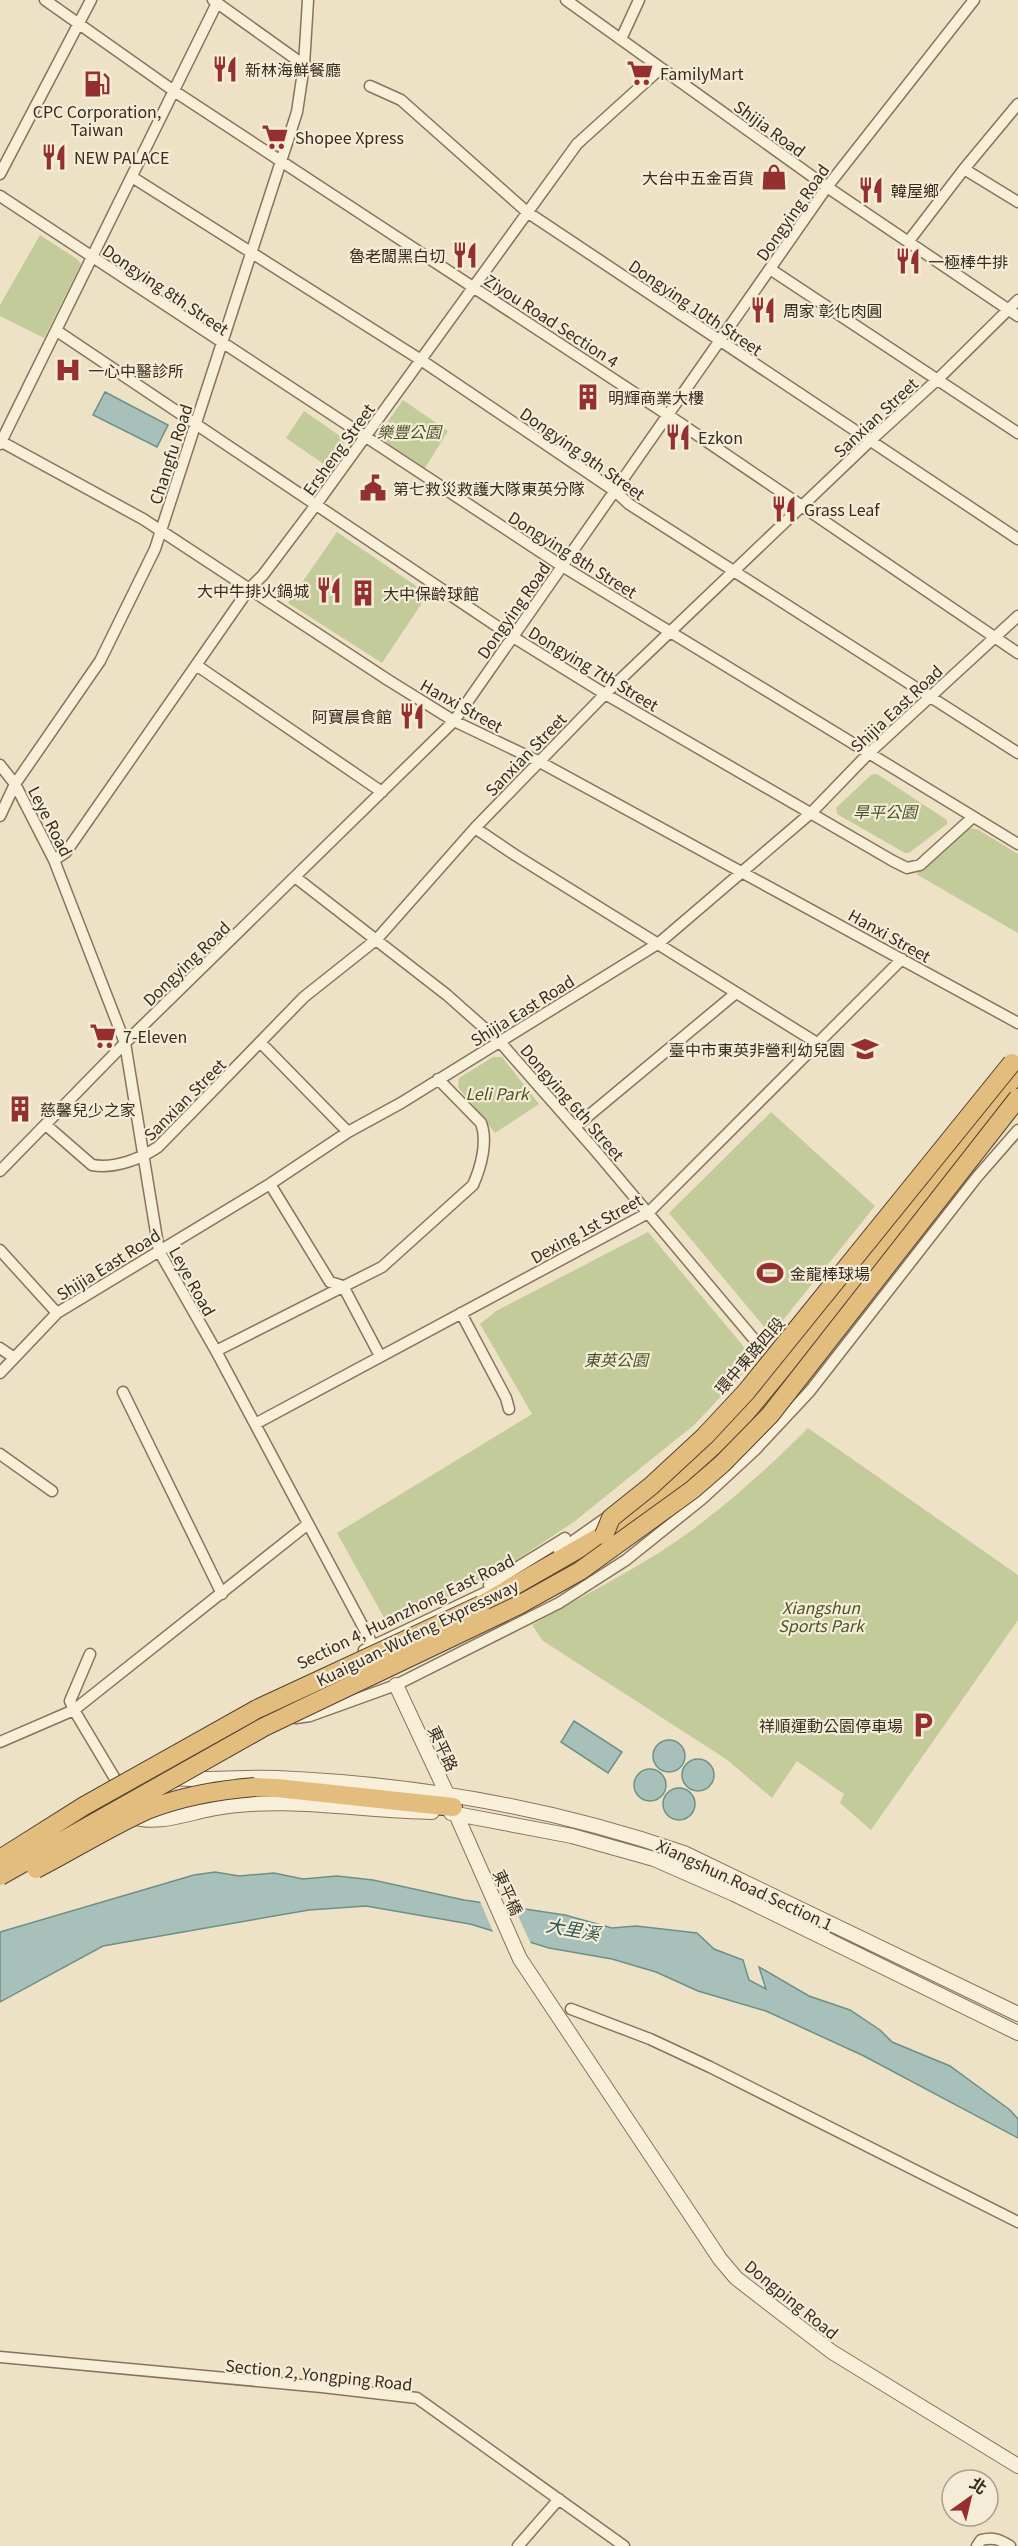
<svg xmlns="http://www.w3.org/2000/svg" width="1018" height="2546" viewBox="0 0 1018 2546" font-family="Georgia,'Noto Sans TC',serif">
<rect width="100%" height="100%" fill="#ede2c6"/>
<path fill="#c4cb9a" d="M40 235 77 259 81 264 44 338 0 316V305Z
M403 400 448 431 425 468 381 439 379 434Z
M304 411 343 438 344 445 325 465 286 438Z
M337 532 428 594 382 663 288 603Z
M877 774 947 820V824L909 853H905L837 814 836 808 871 775Z
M968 828 977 829 1018 854V933L916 874Z
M493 1057H502L539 1104 495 1133 458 1087 459 1078Z
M771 1112 875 1206 775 1330 766 1329 669 1213Z
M648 1232 749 1353 751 1360 746 1370 694 1425 575 1521 512 1563 402 1623H387L337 1533 532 1414 480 1324 496 1311Z
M808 1428 1018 1575V1620L871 1830 840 1803 844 1794 797 1761 772 1798 726 1759 543 1641 532 1625C591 1591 656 1560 709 1517 744 1490 777 1459 808 1428Z"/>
<path fill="#a7c1ba" stroke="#6e8f87" stroke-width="1.5" d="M105 392 168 425 157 447 93 415Z
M574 1721 622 1752 608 1773 561 1742Z
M653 1756a16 16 0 1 1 32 0a16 16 0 1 1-32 0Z
M682 1775a16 16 0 1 1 32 0a16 16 0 1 1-32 0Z
M634 1785a16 16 0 1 1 32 0a16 16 0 1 1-32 0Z
M663 1804a16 16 0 1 1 32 0a16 16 0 1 1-32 0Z
M215 1872 239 1876 274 1873 303 1879 337 1876 373 1880 464 1900 565 1915 612 1928 636 1926 697 1933 714 1949 743 1960 749 1980 766 1989 759 1967 809 1996 850 2010 880 2030 892 2042 950 2066 1010 2110 1018 2119V2138L864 2056 766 2011 698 1991 656 1972 612 1959 549 1948 470 1924 366 1906 309 1910 103 1946 0 2002V1932L194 1875Z"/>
<path fill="#ede2c6" d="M479 1899 513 1905 532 1946 494 1934Z"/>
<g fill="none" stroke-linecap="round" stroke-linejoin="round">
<g stroke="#87745c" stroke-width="13">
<path id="minor" d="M45 0 174 91 668 415 1018 653
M213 0 304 65
M566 0 827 187 1018 316
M621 39 639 0
M370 86 401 100 527 212 1018 539
M964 169 1018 202
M0 174 91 0
M132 177 421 360 615 491 629 504 1018 753
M0 196 562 566 1018 844
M908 242 964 169 1018 104
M770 269 1018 433
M57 331 513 637 605 694 893 861 907 868 920 865 973 817
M0 441 143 519 388 680 454 721 538 761 1018 1023
M0 444 217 3
M196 665 382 792
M0 765 15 784 54 860 125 1043 159 1251 216 1351 376 1651
M0 816 15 784 100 661 155 549 297 112 304 65 308 0
M475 828 515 855 817 1043
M54 860 66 852 249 589 263 575 315 506 577 144 661 68
M295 877 447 995 500 1042 594 1149 769 1357
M261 1043 348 1132
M46 1125 92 1165C115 1169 140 1159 158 1147L304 997 377 939 475 828 605 694 870 441 938 379 1018 300
M575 1127 736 993
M0 1171 125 1043 454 721 827 187 974 0
M270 1184 330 1282 343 1286 380 1356
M0 1250 57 1313
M461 1313 506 1398 509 1409
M0 1348 13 1357
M216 1351 382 1267 473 1185C481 1167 488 1141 481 1123L438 1079
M0 1373 57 1313 270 1184 348 1132 401 1103 659 943 812 812 869 753 1018 616
M123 1392 222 1594
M255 1424 648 1213 902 959
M0 1454 52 1491
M559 1551 610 1515
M489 1585 565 1538
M364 1650 499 1586
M296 1718 310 1716 396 1685 559 1603 626 1560 702 1499 755 1450 810 1391 977 1177 1018 1130
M0 1742 74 1710 70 1701 90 1654
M117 1782 74 1710 308 1524
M571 2009 650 2039 710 2067 1018 2222
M0 2357 322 2387 417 2398 624 2546
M518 2546 559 2499
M977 2546 981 2540C993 2537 999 2539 1010 2546"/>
</g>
<g stroke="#87745c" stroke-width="16">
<path id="tertiary" d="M396 1685 448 1796 520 1959 720 2259 736 2278 832 2352 1018 2466
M135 1777C159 1778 184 1779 208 1779 231 1779 254 1777 277 1778 414 1784 554 1808 684 1853L1018 2014
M451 1813 572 1836 654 1859 734 1894 1018 2033
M130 1816C155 1826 185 1814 211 1809 279 1795 362 1811 432 1812"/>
</g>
<g stroke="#564230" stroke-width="20">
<path id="trunk" d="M481 1605 608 1532 659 1495 734 1427 838 1301 1018 1072
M255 1787 277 1788 453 1807"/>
</g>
<use href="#minor" stroke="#f8efd9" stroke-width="10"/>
<use href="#tertiary" stroke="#f8efd9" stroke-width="14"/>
<use href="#trunk" stroke="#e3bd7e" stroke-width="18"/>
<g stroke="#564230" stroke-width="20" stroke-linecap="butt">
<path id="trunk-bridge" d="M604 1535 611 1518 651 1486 705 1436 746 1392 1012 1063
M0 1859 84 1806 257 1709 481 1605
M36 1869C73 1850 109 1827 147 1810 182 1796 218 1790 255 1787
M0 1876 264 1727 519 1605 580 1571 692 1490 722 1464 770 1415 1018 1098"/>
</g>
<use href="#trunk-bridge" stroke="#e3bd7e" stroke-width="18"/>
</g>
<defs>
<g id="restaurant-bare" transform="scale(2.07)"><path d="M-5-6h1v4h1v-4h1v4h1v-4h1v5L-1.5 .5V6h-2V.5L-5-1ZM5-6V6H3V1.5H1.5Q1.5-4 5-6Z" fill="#94302f" stroke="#f4ecd6" stroke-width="2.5" paint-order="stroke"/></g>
<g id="supermarket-bare" transform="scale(2.07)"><path d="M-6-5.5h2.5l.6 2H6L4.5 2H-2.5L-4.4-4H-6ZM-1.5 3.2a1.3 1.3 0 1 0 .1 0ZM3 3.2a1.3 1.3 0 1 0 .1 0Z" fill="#94302f" stroke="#f4ecd6" stroke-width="2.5" paint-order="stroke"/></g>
<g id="fuel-bare" transform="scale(2.07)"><path d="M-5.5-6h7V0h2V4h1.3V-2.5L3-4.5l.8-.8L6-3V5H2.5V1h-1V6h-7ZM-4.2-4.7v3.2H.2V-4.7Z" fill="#94302f" stroke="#f4ecd6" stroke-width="2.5" paint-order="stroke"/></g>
<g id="shop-bare" transform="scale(2.07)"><path d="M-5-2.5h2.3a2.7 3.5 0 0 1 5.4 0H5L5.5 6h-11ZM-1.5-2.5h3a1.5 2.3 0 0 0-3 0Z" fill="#94302f" stroke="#f4ecd6" stroke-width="2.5" paint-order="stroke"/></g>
<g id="hospital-bare" transform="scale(2.07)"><path d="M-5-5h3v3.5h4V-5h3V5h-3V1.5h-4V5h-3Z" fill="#94302f" stroke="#f4ecd6" stroke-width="2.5" paint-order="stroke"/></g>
<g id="building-bare" transform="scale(2.07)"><path d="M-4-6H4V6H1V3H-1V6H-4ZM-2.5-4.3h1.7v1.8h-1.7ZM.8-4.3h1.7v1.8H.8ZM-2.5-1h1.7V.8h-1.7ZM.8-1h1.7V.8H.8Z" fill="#94302f" stroke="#f4ecd6" stroke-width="2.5" paint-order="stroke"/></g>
<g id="civic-bare" transform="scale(2.07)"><path d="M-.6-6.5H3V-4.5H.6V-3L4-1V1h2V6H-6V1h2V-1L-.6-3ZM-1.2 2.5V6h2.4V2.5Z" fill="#94302f" stroke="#f4ecd6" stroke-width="2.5" paint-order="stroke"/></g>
<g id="school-bare" transform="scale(2.07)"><path d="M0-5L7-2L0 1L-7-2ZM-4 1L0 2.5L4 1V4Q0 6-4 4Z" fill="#94302f" stroke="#f4ecd6" stroke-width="2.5" paint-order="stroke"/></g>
<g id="stadium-bare" transform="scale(2.07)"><path d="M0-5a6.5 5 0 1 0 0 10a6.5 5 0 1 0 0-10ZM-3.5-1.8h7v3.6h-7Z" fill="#94302f" stroke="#f4ecd6" stroke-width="2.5" paint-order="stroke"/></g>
<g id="parking-bare" transform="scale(2.07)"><path d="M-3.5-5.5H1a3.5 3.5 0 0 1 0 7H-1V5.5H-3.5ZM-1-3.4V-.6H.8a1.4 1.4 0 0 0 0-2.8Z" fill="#94302f" stroke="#f4ecd6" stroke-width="2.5" paint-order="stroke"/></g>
</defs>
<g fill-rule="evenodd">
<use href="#restaurant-bare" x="225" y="69"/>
<use href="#supermarket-bare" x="640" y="73"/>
<use href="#fuel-bare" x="97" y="84"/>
<use href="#supermarket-bare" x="275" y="137"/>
<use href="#restaurant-bare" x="54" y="157"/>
<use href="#shop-bare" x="774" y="177"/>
<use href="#restaurant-bare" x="871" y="190"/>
<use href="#restaurant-bare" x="465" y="255"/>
<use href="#restaurant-bare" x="908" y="261"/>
<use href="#restaurant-bare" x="763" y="310"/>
<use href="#hospital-bare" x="68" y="370"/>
<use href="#building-bare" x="588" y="397"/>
<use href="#restaurant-bare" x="678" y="437"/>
<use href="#civic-bare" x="373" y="488"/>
<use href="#restaurant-bare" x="784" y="509"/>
<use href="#restaurant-bare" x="329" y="590"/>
<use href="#building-bare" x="363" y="593"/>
<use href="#restaurant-bare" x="412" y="716"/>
<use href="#supermarket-bare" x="103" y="1036"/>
<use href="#school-bare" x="865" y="1049"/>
<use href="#building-bare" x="20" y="1109"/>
<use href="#stadium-bare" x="770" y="1273"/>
<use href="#parking-bare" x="923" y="1725"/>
</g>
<g text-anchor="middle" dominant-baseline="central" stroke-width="4.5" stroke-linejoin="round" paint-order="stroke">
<g font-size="16" fill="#382c20" stroke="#f4ecd6" text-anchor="start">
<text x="245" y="69">新林海鮮餐廳</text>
<text x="660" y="73">FamilyMart</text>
<text x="97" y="111" text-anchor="middle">CPC Corporation,<tspan x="97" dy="18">Taiwan</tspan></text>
<text x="295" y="137">Shopee Xpress</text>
<text x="74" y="157">NEW PALACE</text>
<text x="754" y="177" text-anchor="end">大台中五金百貨</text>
<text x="891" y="190">韓屋鄉</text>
<text x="445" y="255" text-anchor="end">魯老闆黑白切</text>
<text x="928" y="261">一極棒牛排</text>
<text x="783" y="310">周家 彰化肉圓</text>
<text x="88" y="370">一心中醫診所</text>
<text x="608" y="397">明輝商業大樓</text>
<text x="698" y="437">Ezkon</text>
<text x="393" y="488">第七救災救護大隊東英分隊</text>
<text x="804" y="509">Grass Leaf</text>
<text x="309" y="590" text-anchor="end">大中牛排火鍋城</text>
<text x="383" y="593">大中保齡球館</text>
<text x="392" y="716" text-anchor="end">阿寶晨食館</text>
<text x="123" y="1036">7-Eleven</text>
<text x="845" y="1049" text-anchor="end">臺中市東英非營利幼兒園</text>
<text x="40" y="1109">慈馨兒少之家</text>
<text x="790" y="1273">金龍棒球場</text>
<text x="903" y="1725" text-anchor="end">祥順運動公園停車場</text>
</g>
<g font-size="16" fill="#382c20" stroke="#f4ecd6">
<text transform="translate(770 128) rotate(36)">Shijia Road</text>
<text transform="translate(792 212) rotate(-55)">Dongying Road</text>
<text transform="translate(166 289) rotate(34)">Dongying 8th Street</text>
<text transform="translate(696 307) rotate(34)">Dongying 10th Street</text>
<text transform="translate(552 320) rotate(33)">Ziyou Road Section 4</text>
<text transform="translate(875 417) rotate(-43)">Sanxian Street</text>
<text transform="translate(338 449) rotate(-54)">Ersheng Street</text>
<text transform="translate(583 453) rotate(35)">Dongying 9th Street</text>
<text transform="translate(170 454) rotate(-72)">Changfu Road</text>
<text transform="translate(573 554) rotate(32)">Dongying 8th Street</text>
<text transform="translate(513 610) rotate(-55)">Dongying Road</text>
<text transform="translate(594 668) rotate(31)">Dongying 7th Street</text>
<text transform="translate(462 705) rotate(29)">Hanxi Street</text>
<text transform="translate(896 708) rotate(-43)">Shijia East Road</text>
<text transform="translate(525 754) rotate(-46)">Sanxian Street</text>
<text transform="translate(51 821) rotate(63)">Leye Road</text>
<text transform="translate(890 935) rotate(29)">Hanxi Street</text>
<text transform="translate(186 963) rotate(-44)">Dongying Road</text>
<text transform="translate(522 1010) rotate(-32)">Shijia East Road</text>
<text transform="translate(184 1099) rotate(-45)">Sanxian Street</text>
<text transform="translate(573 1102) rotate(49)">Dongying 6th Street</text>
<text transform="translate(586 1228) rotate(-29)">Dexing 1st Street</text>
<text transform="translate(108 1264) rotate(-32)">Shijia East Road</text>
<text transform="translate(193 1281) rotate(61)">Leye Road</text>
<text transform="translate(749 1355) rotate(-49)">環中東路四段</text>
<text transform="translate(405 1611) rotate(-26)">Section 4, Huanzhong East Road</text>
<text transform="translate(417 1632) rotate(-26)">Kuaiguan-Wufeng Expressway</text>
<text transform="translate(444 1748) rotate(65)">東平路</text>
<text transform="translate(745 1884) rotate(25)">Xiangshun Road Section 1</text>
<text transform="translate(509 1892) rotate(66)">東平橋</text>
<text transform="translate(792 2299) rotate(39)">Dongping Road</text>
<text transform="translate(319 2374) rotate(6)">Section 2, Yongping Road</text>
</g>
<g font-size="16" font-style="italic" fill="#485427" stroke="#f4ecd6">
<text x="409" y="431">樂豐公園</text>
<text x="885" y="811">旱平公園</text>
<text x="497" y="1093">Leli Park</text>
<text x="616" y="1359">東英公園</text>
<text x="821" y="1607">Xiangshun<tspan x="821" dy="18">Sports Park</tspan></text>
</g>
<g font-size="18" font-style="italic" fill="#305756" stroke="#f4ecd6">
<text transform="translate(573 1928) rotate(10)">大里溪</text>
</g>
</g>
<g transform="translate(970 2498) rotate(34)"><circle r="28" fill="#f4ecd6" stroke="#a99f8d" stroke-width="1.5"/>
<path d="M0-4.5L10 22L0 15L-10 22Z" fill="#94302f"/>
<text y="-9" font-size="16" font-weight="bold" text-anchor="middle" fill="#382c20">北</text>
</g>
</svg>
